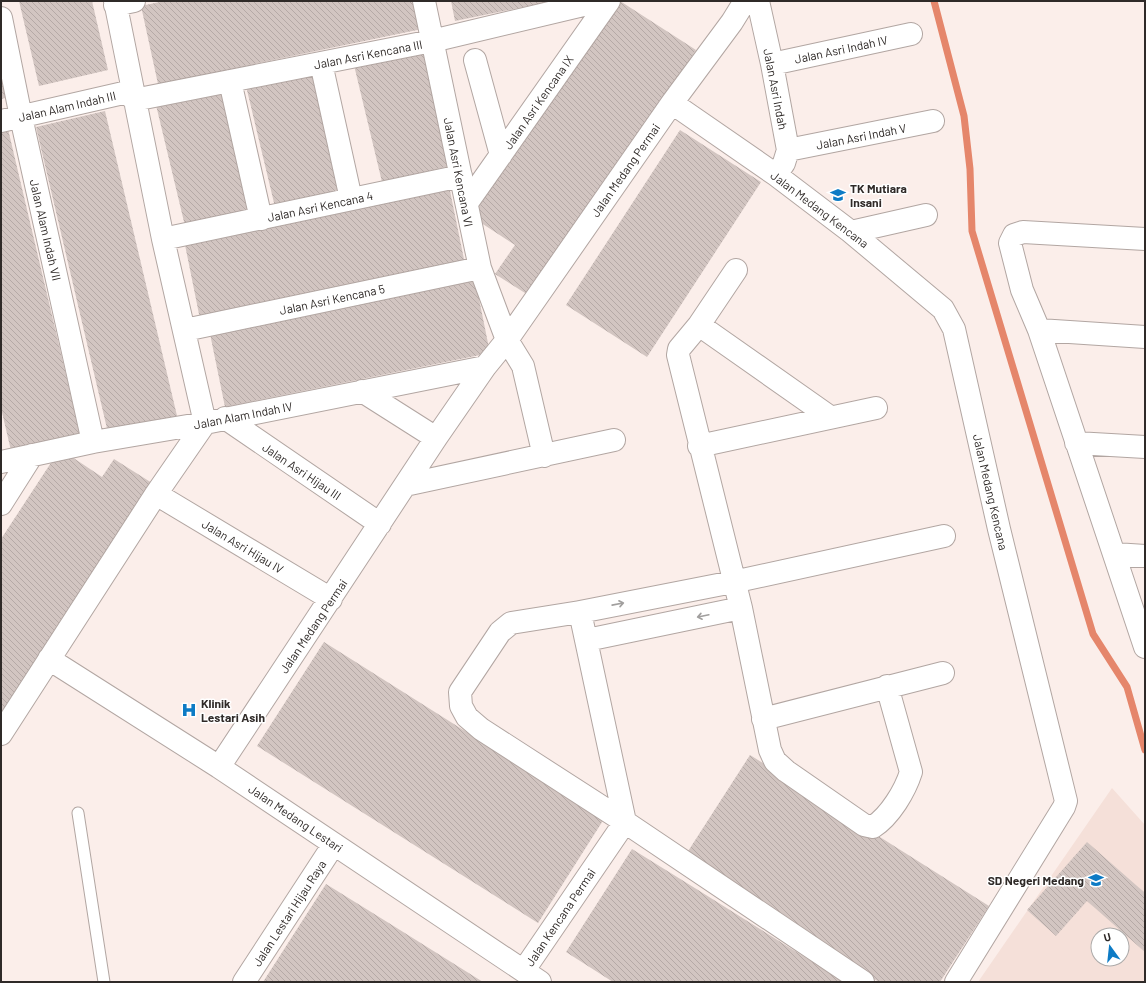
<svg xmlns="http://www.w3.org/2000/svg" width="1146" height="983" viewBox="0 0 1146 983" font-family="Barlow,sans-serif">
<defs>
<pattern id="building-back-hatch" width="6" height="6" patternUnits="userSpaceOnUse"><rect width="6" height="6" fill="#d2c5c1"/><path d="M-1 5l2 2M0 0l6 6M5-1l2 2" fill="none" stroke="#b5a9a6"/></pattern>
</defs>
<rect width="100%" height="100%" fill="#fbeeea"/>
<path fill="#f5e0d9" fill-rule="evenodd" d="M1112 788 1145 825V982H978ZM1098 935H1122V959H1098Z"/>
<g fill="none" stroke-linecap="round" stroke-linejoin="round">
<path stroke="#e5866b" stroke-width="7" d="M934 1 964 116 970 169 972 231 1093 634 1127 687 1145 750"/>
</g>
<path fill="url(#building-back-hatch)" d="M19 1H92L108 70 39 86Z
M164 1H416L422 29 158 84 141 6Z
M451 1H548V2L455 21Z
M614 1H620L696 50 533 298 495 274 515 245 472 217Z
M422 45 450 166 382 182 353 61Z
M1 59 10 97 1 99Z
M315 69 344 190 275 207 246 86Z
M225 88 254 210 185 226 156 105Z
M105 111 178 420 109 437 36 127Z
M8 129 81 438 12 455 1 408V131Z
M680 130 761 182 647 357 566 305Z
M449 186 465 264 200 319 184 240Z
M474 274 490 353 225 407 209 329Z
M60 449 102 477 114 459 152 483 1 713V539Z
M324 642 604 819 538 923 257 746Z
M750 755 989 906 940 982H879L683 859Z
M1087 842 1145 893V952L1087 901 1056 936 1027 910Z
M632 849 698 890 844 982H613L566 952Z
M326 884 392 925 483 982H263Z"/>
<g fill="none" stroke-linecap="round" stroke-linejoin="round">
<g stroke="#b2a6a2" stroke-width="13">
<path id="lane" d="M78 813 104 982"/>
</g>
<g stroke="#b2a6a2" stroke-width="24">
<path id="street" d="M424 1 480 268 507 340 523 366 544 456
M758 1 772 64 788 150 784 163 776 175
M115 5 134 1
M1 18 21 117 93 442
M475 60 501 155
M321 63 351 199
M772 64 911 34
M230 81 261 219
M134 100 432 41 600 1
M672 103 776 175 851 232 943 309 954 329 999 529 1066 801 1064 807 956 982
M1 121 132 91
M788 150 933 121
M467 203 609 1
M851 232 926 215
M163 239 461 176
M1145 239 1023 232 1014 235 1010 243 1022 290 1039 330 1145 647
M736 270 699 325 679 349 678 355 741 608 770 750 775 761 786 771 864 825 873 827C890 816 905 791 911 772L887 686
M699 325 830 417
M185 330 480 268
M1039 330 1145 337
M362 391 436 438
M225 418 380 524
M1076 443 1145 447
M699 446 876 408
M1 462 93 442 205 423 485 367
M405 485 614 440
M156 494 331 599
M1 504 32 455
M1115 554 1145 556
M587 640 741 608
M49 659 219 767 540 982
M763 719 943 673
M1 734 156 494 205 423 163 239 115 1
M219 767 436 438 485 367 507 340 672 103 732 22 745 1
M524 970 625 822 580 612
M244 982 334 844
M863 982 625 822 481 729 467 717 461 706 460 692 500 632 511 623 580 612 733 582 944 536"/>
</g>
<use href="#lane" stroke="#fff" stroke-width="11"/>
<use href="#street" stroke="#fff" stroke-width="22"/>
</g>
<defs><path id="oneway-shaft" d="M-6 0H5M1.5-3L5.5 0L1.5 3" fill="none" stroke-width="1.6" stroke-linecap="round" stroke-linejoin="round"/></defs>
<g stroke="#a19f9e">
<use href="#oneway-shaft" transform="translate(618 604) rotate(-11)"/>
<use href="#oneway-shaft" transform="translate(703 616) rotate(168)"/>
</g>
<defs>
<g id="school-bare" transform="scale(1.2)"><path d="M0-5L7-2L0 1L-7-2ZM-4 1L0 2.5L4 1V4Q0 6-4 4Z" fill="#0d7bc5" stroke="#fff" stroke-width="2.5" paint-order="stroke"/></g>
<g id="hospital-bare" transform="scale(1.2)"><path d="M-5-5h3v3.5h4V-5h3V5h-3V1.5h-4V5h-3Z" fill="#0d7bc5" stroke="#fff" stroke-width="2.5" paint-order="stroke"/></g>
</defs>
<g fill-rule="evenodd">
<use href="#school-bare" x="838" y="195"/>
<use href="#hospital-bare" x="189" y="710"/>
<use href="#school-bare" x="1096" y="880"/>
</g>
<g text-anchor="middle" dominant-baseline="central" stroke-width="3" stroke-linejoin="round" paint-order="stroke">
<g font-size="12" fill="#2f2a28" stroke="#fff">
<text transform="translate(841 49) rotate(-12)">Jalan Asri Indah IV</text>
<text transform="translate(368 54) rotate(-11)">Jalan Asri Kencana III</text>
<text transform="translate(776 89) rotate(79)">Jalan Asri Indah</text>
<text transform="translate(538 102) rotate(-55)">Jalan Asri Kencana IX</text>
<text transform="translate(67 106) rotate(-13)">Jalan Alam Indah III</text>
<text transform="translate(861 136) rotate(-11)">Jalan Asri Indah V</text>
<text transform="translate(625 170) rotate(-55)">Jalan Medang Permai</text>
<text transform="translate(459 172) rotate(79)">Jalan Asri Kencana VI</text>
<text transform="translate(320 206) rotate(-12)">Jalan Asri Kencana 4</text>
<text transform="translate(820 209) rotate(37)">Jalan Medang Kencana</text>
<text transform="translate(46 230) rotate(77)">Jalan Alam Indah VII</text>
<text transform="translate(332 299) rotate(-12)">Jalan Asri Kencana 5</text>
<text transform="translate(243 415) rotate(-11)">Jalan Alam Indah IV</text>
<text transform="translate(302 471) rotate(34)">Jalan Asri Hijau III</text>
<text transform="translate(991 492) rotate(77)">Jalan Medang Kencana</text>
<text transform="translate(243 546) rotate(31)">Jalan Asri Hijau IV</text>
<text transform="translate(313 626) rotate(-56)">Jalan Medang Permai</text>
<text transform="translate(296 818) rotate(34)">Jalan Medang Lestari</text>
<text transform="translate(289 913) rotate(-57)">Jalan Lestari Hijau Raya</text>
<text transform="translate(560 917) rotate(-56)">Jalan Kencana Permai</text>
</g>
<g font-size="12" font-weight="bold" fill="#2f2a28" stroke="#fff" text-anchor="start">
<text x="850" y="188">TK Mutiara<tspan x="850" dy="14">Insani</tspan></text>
<text x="201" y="703">Klinik<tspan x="201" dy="14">Lestari Asih</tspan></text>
<text x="1084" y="880" text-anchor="end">SD Negeri Medang</text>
</g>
</g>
<rect width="1146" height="983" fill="none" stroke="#2f2a28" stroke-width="4"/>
<g transform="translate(1110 947) rotate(345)"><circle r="19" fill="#ffffff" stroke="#acaaa9"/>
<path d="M0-3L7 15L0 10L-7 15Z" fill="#0d7bc5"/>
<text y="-6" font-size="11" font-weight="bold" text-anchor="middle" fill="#2f2a28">U</text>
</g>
</svg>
